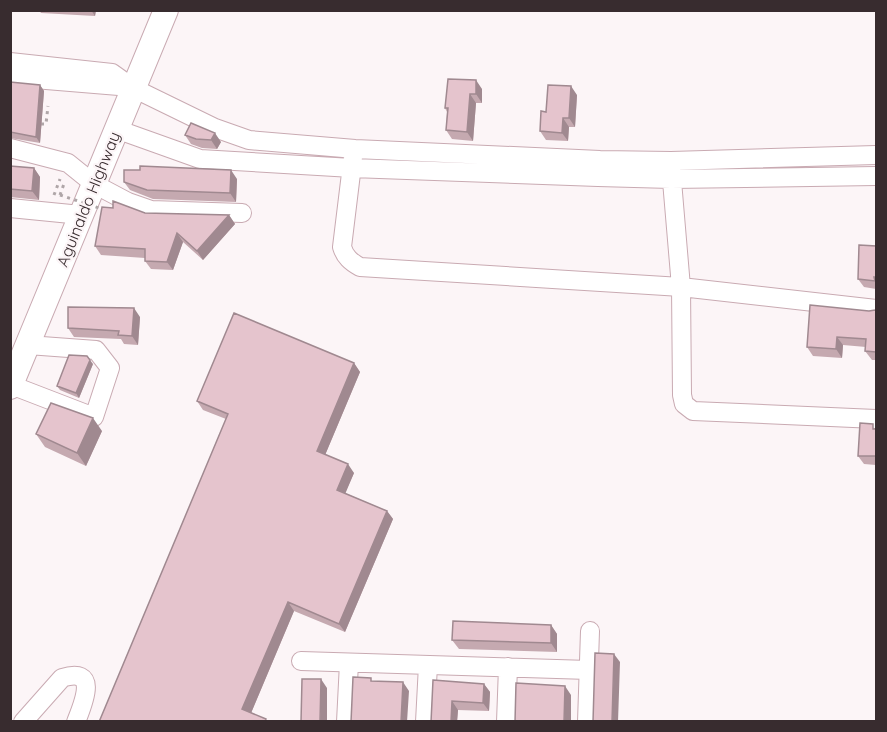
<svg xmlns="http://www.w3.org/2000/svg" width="887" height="732" viewBox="0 0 887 732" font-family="Quicksand,sans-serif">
<rect width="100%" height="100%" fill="#fcf5f7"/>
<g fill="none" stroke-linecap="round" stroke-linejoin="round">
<g stroke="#c9aab2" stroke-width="20">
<path id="minor" d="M10 62 112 73 133 88 215 128 249 140 355 149 600 160 671 161 876 155
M10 77 131 87
M116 129 200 159 352 168 598 177 671 179 876 176
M10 148 68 163 94 184 128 202 151 210 242 213
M353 157 342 247C345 257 351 262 360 267L681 287 876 309
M671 169 681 287 682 395 684 404 693 411 876 419
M10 208 81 215
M11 385 94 417 110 368 96 350 28 345
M301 661 589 670
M23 722 62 678C100 666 83 704 76 722
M346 722 349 663
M425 722 428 665
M506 722 508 667
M587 722 590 631"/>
</g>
<g stroke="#c9aab2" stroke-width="26">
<path id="major" d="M10 387 166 10"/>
</g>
<path stroke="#afa6a8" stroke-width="3" stroke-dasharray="3 4.5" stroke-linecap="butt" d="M41 124H46L48 106
M54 195 60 179
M60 195 65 181"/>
<use href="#minor" stroke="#fff" stroke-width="18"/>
<use href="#major" stroke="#fff" stroke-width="24"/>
<path stroke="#afa6a8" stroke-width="3" stroke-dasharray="3 4.5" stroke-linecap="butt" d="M60 195 105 210"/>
</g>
<path fill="#c5a9b0" d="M39 10H96L95 16 41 13Z
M448 79 482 89V103H476L473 141 452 139 446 130 447 112 445 108Z
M10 82 40 85 44 91 40 143 10 138Z
M577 95 575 127H569L568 141 546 140 540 131 546 112Z
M185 135 221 142 217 149 202 148 191 144Z
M10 166 34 168 40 177 39 200 10 197Z
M237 179 236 202 153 199 130 190 124 182Z
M145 213 229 215 235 224 203 260 183 242 173 270 151 269 145 261V258L101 255 95 246Z
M876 246V289L864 287 858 279Z
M876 309V360H872L865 351 866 347 843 345 842 358 813 356 807 347 869 311 875 310Z
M140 317 138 345 124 344 121 339 74 337 68 328Z
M354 363 360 372 325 455 354 473 345 493 387 511 393 519 345 632 294 611 251 713 99 722 226 419 203 410 197 401Z
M93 364 79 398 60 390 57 386Z
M876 429V465L864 464 858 456Z
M102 431 86 466 45 447 36 434Z
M551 625 557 634V652L459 649 452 640Z
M433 680 484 684 490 692 489 711 458 710 457 722H431Z"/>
<path fill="#a08990" d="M91 10H96L95 16Z
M476 80 482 89V103L476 94Z
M40 85 44 91 40 143 36 137Z
M571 86 577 95 575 127 569 118Z
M470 94 476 103 473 141 467 132Z
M563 118 569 127 568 141 562 133Z
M215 133 221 142 217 149 211 140Z
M34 168 40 177 39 200 32 191Z
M231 170 237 179 236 202 230 193Z
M229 215 235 224 203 260 197 251Z
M177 233 183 242 173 270 167 262Z
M134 308 140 317 138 345 132 336Z
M837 337 843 345 842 358 836 349Z
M90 360 93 364 79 398 76 393Z
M354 363 360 372 323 460 317 451Z
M93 418 102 431 86 466 77 453Z
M348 464 354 473 343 499 337 490Z
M387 511 393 519 345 632 339 624Z
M288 602 294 611 249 718 242 709Z
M551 625 557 634V652L551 643Z
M614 654 620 662 618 722H612Z
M321 679 327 688V722H320Z
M403 682 409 691 407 722H401Z
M484 684 490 692 489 711 483 703Z
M565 686 571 695V722H564Z
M452 701 458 710 457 722H451Z"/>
<path fill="#e5c4cd" stroke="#a08990" stroke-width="1.5" d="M448 79 476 80V94H470L467 132 446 130 448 108H445Z
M10 82 40 85 36 137 10 132Z
M548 85 571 86 569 118H563L562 133 540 131 541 111 546 112Z
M191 123 215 133 211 140 196 139 185 135Z
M10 166 34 168 32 191 10 189Z
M140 166 231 170 230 193 147 190 124 182V170H140Z
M113 201 145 213 229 215 197 251 177 233 167 262 145 261V249L95 246 102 207 113 208Z
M859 245 876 246V277H874L875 281 858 279Z
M810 305 869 311 875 310 876 309V352L865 351 866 339 837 337 836 349 807 347Z
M68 307 134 308 132 336 118 335 119 331 68 328Z
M234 313 354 363 317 451 348 464 337 490 387 511 339 624 288 602 242 709 266 719 265 722H99L228 414 197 401Z
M69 355 87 356 90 360 76 393 57 386Z
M51 403 93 418 77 453 36 434Z
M860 423 873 424V429H876V456H858Z
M453 621 551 625V643L452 640Z
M595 653 614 654 612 722H593Z
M353 677 371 678V681L403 682 401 722H351Z
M302 679H321L320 722H301Z
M433 680 484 684 483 703 452 701 451 722H431Z
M516 683 565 686 564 722H515Z"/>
<g text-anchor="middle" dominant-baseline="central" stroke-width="4.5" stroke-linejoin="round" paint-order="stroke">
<g font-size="16" fill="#382c2f" stroke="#fcf5f7">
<text transform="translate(88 199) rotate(-68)">Aguinaldo Highway</text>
</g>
</g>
<rect width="887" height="732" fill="none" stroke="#382c2f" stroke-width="24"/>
</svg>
